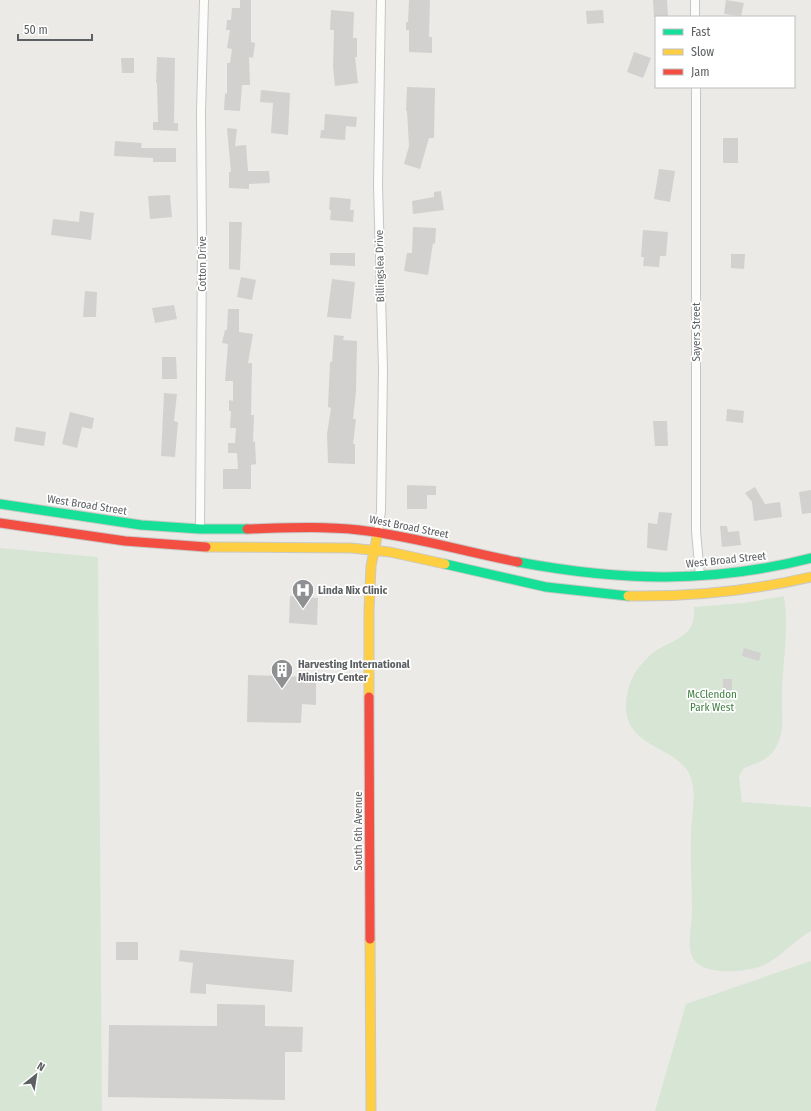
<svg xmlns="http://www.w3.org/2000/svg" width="811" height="1111" viewBox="0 0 811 1111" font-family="'Fira Sans Condensed',sans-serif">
<rect width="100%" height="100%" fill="#ebeae7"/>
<path fill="#d7e5d4" d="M0 548 98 557 102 1111H0Z
M784 596C789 629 783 660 782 693 781 711 786 731 776 747 769 760 757 763 744 768L739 776 742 802 811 807V931C793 941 781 958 762 966 746 972 707 976 695 961 685 948 692 926 692 911 692 885 690 860 691 835 691 816 697 796 691 778 680 743 613 751 628 690 631 675 642 662 653 653 671 639 697 639 694 607L744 603Z
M811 961V1111H655L686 1004Z"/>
<path fill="#d2d1cf" d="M240 0H251V42L255 43 253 58 249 57 250 85H242L240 111 224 110 225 93 227 94V63H230L232 49 227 48 230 30H226L227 20H231L232 8H240Z
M409 0H430L429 37H432V53L409 52V30H406V22H408Z
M653 0H667L668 17H654Z
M726 0 744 3 741 16 724 14Z
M331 10 354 12 353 38H357V57H355L358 83 335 86 333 67 334 30H330Z
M603 10 604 23 587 24 586 11Z
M634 52 651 58 643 78 627 72Z
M157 57 175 58 174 123H178V131L153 130V122H158L157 83H156Z
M121 58H134V73H122Z
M407 87 435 88 434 138H429L420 169 404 164 409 146 407 111H406Z
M261 90 290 93 288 135 271 133 273 103 260 102Z
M325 114 357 117 356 127 346 126 345 140 320 138 321 130H324Z
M227 128 237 129 235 146 246 145 248 171H269L270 183 249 184V189L229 188V172H231Z
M723 138H738V163H723Z
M115 141 142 143 141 148H176V162H153V158L114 156Z
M659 169 675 171 670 202 654 199Z
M441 191 444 210 413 214 412 201 434 197V192Z
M170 195 172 217 150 219 148 196Z
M330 197 351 199 350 210H354L353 222 330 220 331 210H329Z
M80 211 94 213 91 240 51 235 53 219 79 222Z
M229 222H242L240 270 229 269Z
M413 227 436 228 435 244 433 243 428 275 404 271 407 253H412Z
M643 230 668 232 666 256H660L659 267 643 266 644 257H641Z
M330 253H355V266L330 265Z
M731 254H745L744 269 731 268Z
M241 277 256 280 252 300 237 297Z
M332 279 355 282 351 319 327 317Z
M85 291 97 292 96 317H83Z
M174 305 177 319 155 323 152 308Z
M228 309H239V332L253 334 248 363H252L251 415H254L253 442 255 441 256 464 251 465V489H223V469H238L237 453H228V443H235L236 428H230L231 411H229V400L233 401V381H225L228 344 222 343 225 330H227Z
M334 335 344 336 343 340 357 341 356 391 353 419H356L353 444H355V464L328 463 327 434 331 408 328 407 330 362H332Z
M162 357H176L177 379H162Z
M164 393 177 394 174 421 178 422 175 457 161 456Z
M727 409 744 411 743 423 726 421Z
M70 412 94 418 92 429 82 427 77 448 62 444Z
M653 421H667L668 446H655Z
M16 427 46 432 44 446 14 441Z
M407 485 436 486V495H427V509H407Z
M755 487 765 504 780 502 782 517 754 521 752 502 745 493Z
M811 490V513L802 514 799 492Z
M659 512 672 513 667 551 647 548 648 523 657 524Z
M720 526H727L728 532 739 531 741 545 722 547Z
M290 596 318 598 317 625 289 623Z
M744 648 761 653 759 661 742 656Z
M248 675 316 677V705L302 704 301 723 247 722Z
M723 679H732V698H723Z
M116 942H138V960H116Z
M180 950 294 960 292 992 206 984V994L190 993 193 963 179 961Z
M217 1004 265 1005V1026L303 1027 302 1052H285V1100L108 1097 109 1025 217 1026Z"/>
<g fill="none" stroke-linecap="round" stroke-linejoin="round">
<g stroke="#c6c6c6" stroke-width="10">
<path id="street" d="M695 0V17
M696 87V531L700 576
M200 529 202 245 201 112 204 0
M378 532 381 511 383 370 378 185 381 0"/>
</g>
<g stroke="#c8c8c8" stroke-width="11">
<path id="fast" d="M0 504 141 525 200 529H247
M518 562C620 581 710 584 811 558
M445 564 546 587 628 596"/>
</g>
<g stroke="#c8c8c8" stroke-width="11">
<path id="slow" d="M206 547 351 548 390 552 445 564
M628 596C691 597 750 591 811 577
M369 697V611L371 566 378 532
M370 939 371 1111"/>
</g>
<g stroke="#c8c8c8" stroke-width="11">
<path id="jam" d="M0 523 125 541 206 547
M247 529C284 528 322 526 359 530 413 536 465 552 518 562
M369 697 370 939"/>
</g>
<use href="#street" stroke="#fcfcfb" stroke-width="8"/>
<use href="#fast" stroke="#16e098" stroke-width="9"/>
<use href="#slow" stroke="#ffcf43" stroke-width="9"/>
<use href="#jam" stroke="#f24e42" stroke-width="9"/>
</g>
<defs>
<g id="hospital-pin" transform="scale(1.15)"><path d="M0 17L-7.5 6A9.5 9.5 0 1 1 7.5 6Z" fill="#8f9091" stroke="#fff"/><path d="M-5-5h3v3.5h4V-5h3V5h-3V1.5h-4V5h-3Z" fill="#fff"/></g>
<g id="building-pin" transform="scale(1.15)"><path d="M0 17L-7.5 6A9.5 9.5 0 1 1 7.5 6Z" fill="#8f9091" stroke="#fff"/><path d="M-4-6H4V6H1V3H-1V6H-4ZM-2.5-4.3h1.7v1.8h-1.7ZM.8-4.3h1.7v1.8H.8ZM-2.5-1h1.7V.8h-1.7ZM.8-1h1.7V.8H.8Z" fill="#fff"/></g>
</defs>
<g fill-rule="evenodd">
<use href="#hospital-pin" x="303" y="590"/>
<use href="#building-pin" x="282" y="670"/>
</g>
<g text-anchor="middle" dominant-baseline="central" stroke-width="3.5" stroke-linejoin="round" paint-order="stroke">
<g font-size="11" fill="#5d6063" stroke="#fff">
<text transform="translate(202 264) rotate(-90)">Cotton Drive</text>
<text transform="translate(380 266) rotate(-91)">Billingslea Drive</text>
<text transform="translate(696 332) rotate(-90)">Sayers Street</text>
<text transform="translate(87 505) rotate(9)">West Broad Street</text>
<text transform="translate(409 527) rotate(11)">West Broad Street</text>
<text transform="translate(726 560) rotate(-6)">West Broad Street</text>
<text transform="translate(358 831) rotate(-90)">South 6th Avenue</text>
</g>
<g font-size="11" font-weight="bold" fill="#5d6063" stroke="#fff" text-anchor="start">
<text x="318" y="590">Linda Nix Clinic</text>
<text x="298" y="664">Harvesting International<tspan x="298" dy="13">Ministry Center</tspan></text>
</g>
<g font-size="11" fill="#407f41" stroke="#fff">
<text x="712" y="694">McClendon<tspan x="712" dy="13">Park West</tspan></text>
</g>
</g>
<rect x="655" y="16" width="140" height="72" fill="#ffffff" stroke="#bebfc1"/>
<rect x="663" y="29" width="20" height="6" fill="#16e098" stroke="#bebfc1"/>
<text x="691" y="36" font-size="12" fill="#5d6063">Fast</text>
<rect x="663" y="49" width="20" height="6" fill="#ffcf43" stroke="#bebfc1"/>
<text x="691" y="56" font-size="12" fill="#5d6063">Slow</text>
<rect x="663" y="69" width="20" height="6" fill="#f24e42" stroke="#bebfc1"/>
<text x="691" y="76" font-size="12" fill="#5d6063">Jam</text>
<g transform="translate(36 1075) rotate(30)" stroke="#ffffff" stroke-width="3" paint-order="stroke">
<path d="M0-3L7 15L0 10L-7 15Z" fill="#5d6063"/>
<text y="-6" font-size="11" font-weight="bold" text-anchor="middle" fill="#5d6063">N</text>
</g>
<path d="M18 34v6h74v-6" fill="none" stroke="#5d6063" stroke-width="2"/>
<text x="24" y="34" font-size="12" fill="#5d6063" stroke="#ffffff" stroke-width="3" paint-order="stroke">50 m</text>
</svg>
